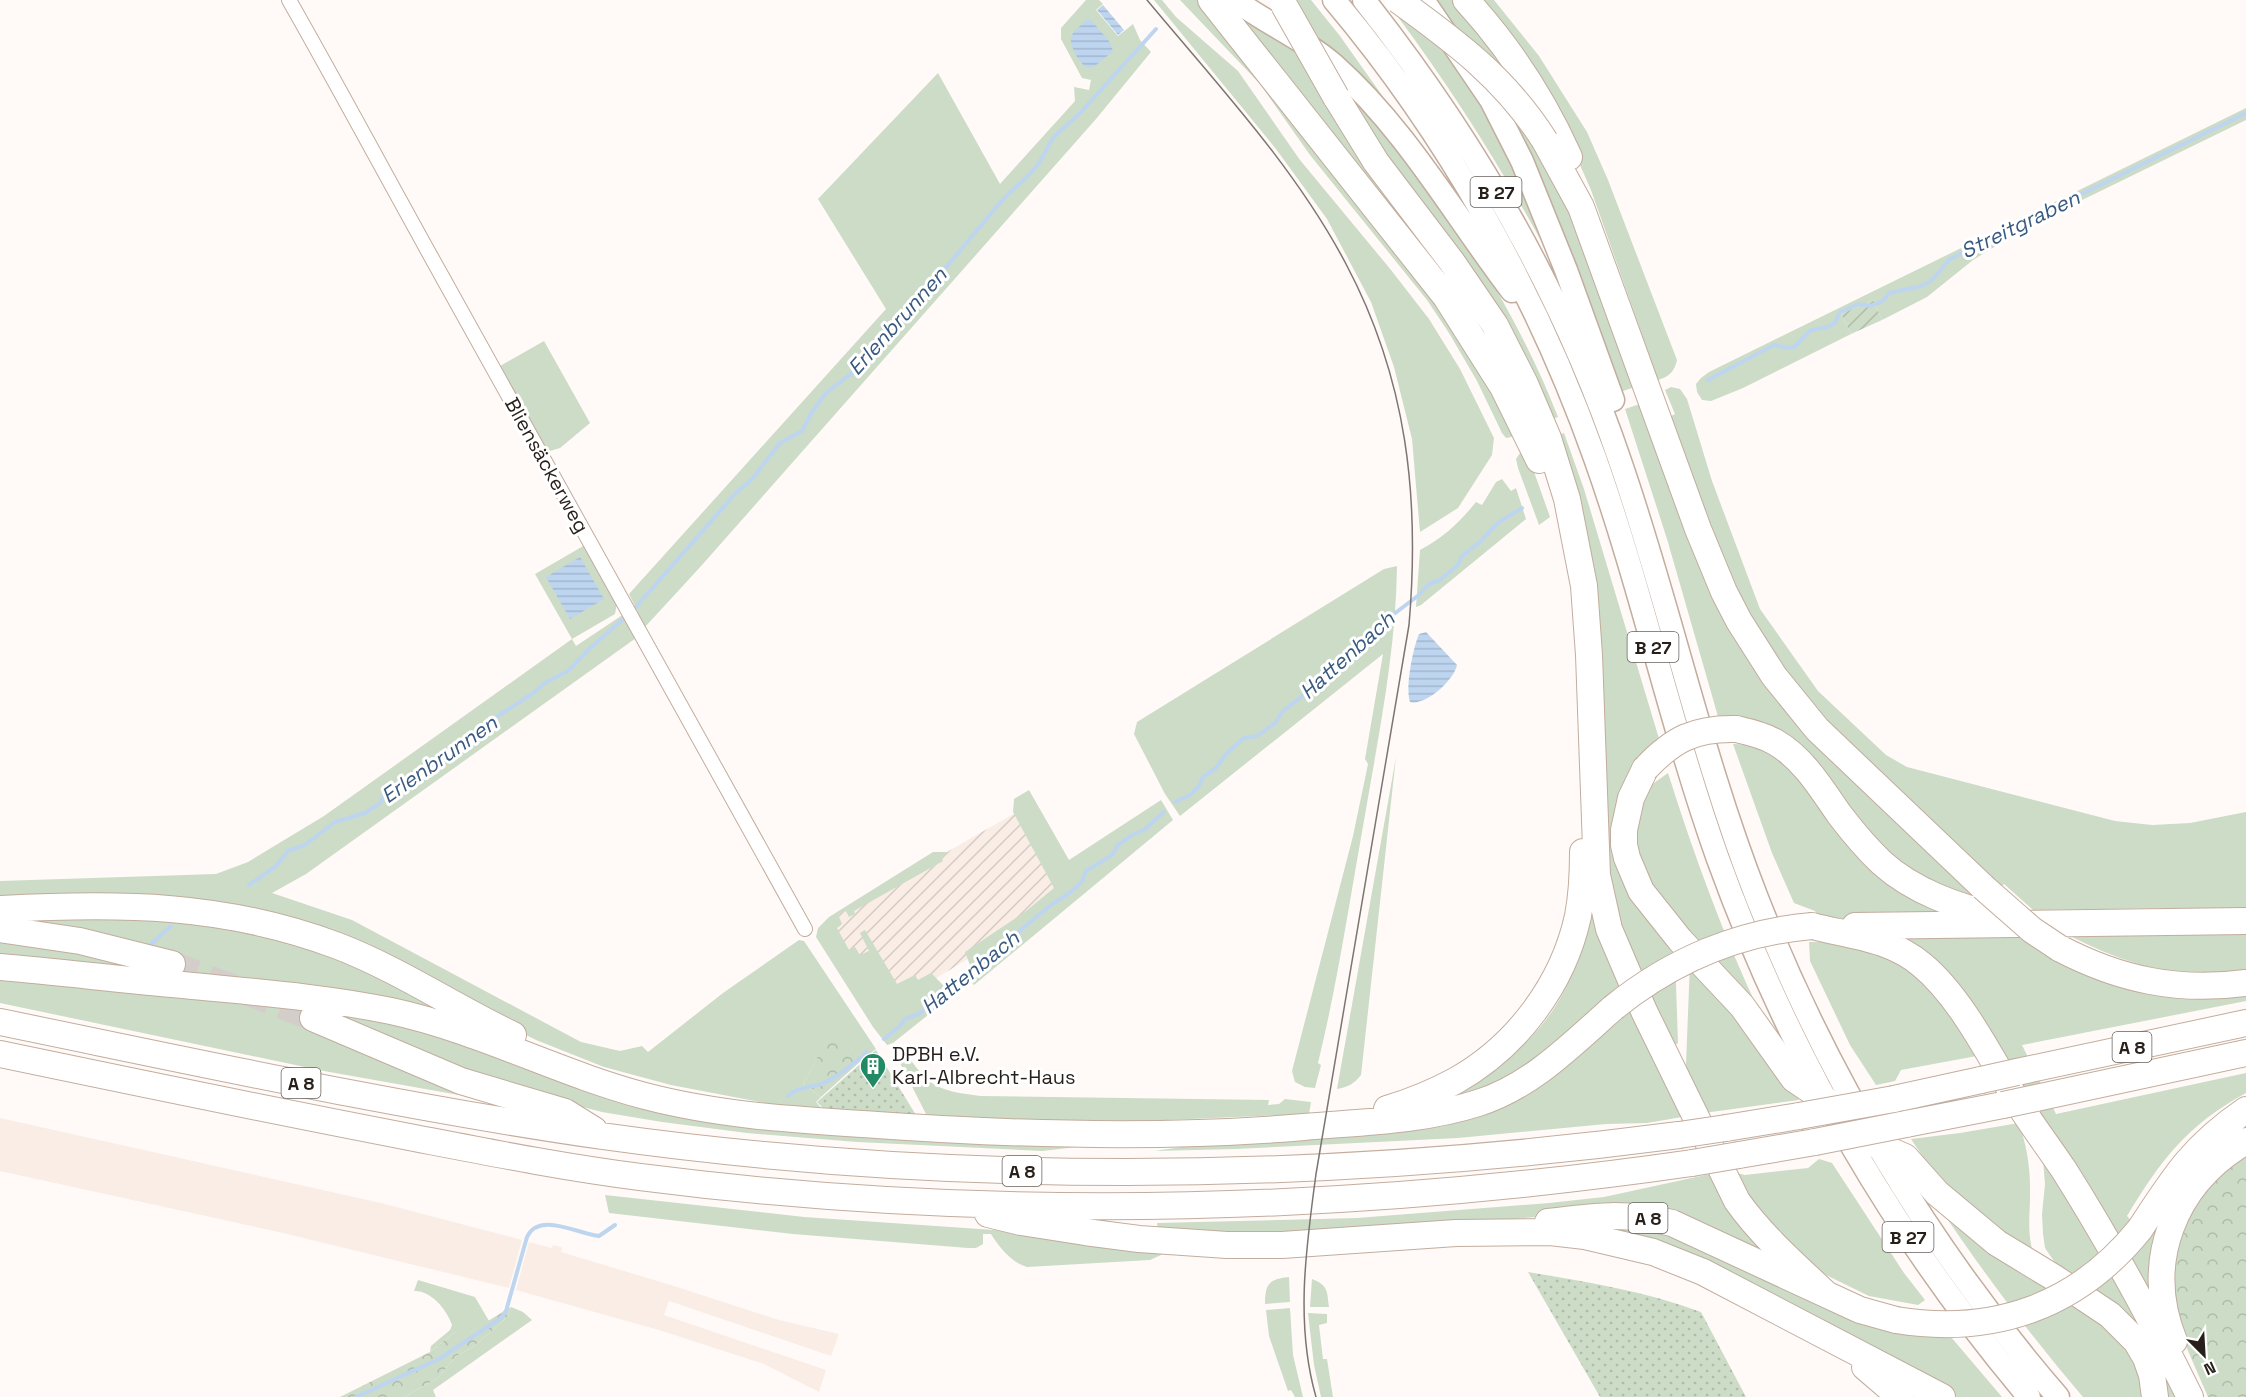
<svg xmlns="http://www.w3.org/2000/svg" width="2246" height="1397" viewBox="0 0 2246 1397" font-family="'Space Grotesk',sans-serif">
<defs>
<pattern id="industrial-furrows" width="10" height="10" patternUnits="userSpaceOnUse" patternTransform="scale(1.5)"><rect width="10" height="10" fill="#f9ede5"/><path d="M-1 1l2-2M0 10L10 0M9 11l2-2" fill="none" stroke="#d5cbc4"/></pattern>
<pattern id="forest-crowns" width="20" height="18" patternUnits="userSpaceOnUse" patternTransform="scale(1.5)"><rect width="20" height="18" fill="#ccdcc7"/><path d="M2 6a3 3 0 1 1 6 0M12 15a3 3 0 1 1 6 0" fill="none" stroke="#afbcaa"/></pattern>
<pattern id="park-dots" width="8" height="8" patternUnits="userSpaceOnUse" patternTransform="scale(1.5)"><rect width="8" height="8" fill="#ccdcc7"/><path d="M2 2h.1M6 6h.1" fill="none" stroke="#afbcaa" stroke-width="1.8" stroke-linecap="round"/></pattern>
<pattern id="garden-furrows" width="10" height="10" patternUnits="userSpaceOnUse" patternTransform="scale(1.5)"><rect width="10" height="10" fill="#ccdcc7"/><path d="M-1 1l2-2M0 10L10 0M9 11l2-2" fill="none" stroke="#afbcaa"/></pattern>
<pattern id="water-rules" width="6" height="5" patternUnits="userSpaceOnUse" patternTransform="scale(1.5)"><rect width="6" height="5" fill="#bed5f0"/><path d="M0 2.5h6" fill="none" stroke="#a3b6cd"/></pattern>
</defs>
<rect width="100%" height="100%" fill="#fffaf7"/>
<path fill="url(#industrial-furrows)" d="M1015 813 1069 878 1006 936 870 1018 818 931 838 913 933 853 947 852Z"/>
<path fill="#f9ede5" d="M0 1118 381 1203 522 1240 509 1288 283 1233 0 1171Z
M529 1242 552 1248 553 1245 562 1247 561 1252 674 1286 779 1320 839 1334 831 1356 669 1301 664 1315 826 1370 819 1392 764 1364 659 1330 516 1290Z"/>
<path fill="#ccdcc7" d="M1086 0H1099L1103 4 1096 10 1118 36 1133 24 1140 40 1151 52 1096 119 702 565 645 627 629 594 886 309 818 199 938 73 1000 184 1075 101 1074 87 1089 90 1091 80 1082 78 1061 39V28Z
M1154 0H1162L1176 17 1238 71 1300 160 1391 270 1429 319 1460 369 1494 438 1492 455 1458 508 1420 532 1412 439 1394 367 1371 302 1327 219 1276 149Z
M1180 0H1202L1455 320 1516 436 1506 438 1502 433 1477 381 1449 333 1427 300 1310 155 1260 84Z
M1291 0H1311L1340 36 1427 159 1322 47Z
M1436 0H1453L1486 36 1540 113 1457 30Z
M1472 0H1494L1539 56 1587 132 1608 180 1677 360C1674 372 1670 376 1658 380L1591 190 1565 131Z
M1227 4 1291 42 1452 277 1511 376Z
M1395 13 1458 58 1501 133 1559 274C1511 183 1457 96 1395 13Z
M1345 90 1377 126 1381 124C1406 158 1433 192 1457 227 1497 287 1532 350 1558 417L1549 420 1391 171Z
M2246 108V120L2027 227 1973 260 1927 297 1882 320 1873 300 1841 314 1851 334 1743 388 1711 401 1702 400 1697 392 1696 384 1701 378 1709 372Z
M1515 113 1569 204 1635 387 1620 392 1534 173 1539 171 1512 115Z
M544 341 590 423 560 448 550 451 545 448 500 366Z
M1671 387 1680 389 1687 399 1712 481 1760 609 1818 691 1886 755 1907 767 2115 821 2152 825 2190 823 2246 812V911L2176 908 2033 910 2004 884 2001 887 1849 744 1795 684 1746 609 1728 572 1669 417 1675 414 1665 390Z
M1640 404 1713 590 1976 895 1957 896 1886 857 1833 793 1719 720 1667 539 1625 409Z
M1564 433 1584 489 1660 742 1618 818 1671 939 1675 955 1678 1043 1672 1047 1648 999 1609 894 1557 435Z
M1522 450 1533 469 1550 517 1539 525 1518 468 1516 459Z
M1502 479 1511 491 1516 488 1526 519 1421 605 1416 607 1420 550C1443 538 1460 522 1476 502L1482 505 1496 482Z
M585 545 617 603 615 614 572 639 576 646 624 614 636 638 306 874 272 893 352 920 581 1042 620 1051 642 1046 648 1052 723 993 799 940 804 941 876 1049 863 1059 832 1031 803 1084 821 1097 816 1102 823 1110 791 1108 671 1085 604 1067 536 1040 315 930 0 902V881L216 874 248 862 324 816 572 639 535 574Z
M1397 566C1396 651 1379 733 1365 815 1350 898 1338 981 1318 1063L1321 1065 1315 1088 1305 1087 1295 1082 1292 1071 1353 836 1368 764 1365 759 1383 654 1180 816 1165 794 1134 734 1137 722 1384 569Z
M1733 744C1753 744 1767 750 1784 760L1958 918 1825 919V915H1817L1815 911 1794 903 1772 853Z
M1396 757 1361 1075C1354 1084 1348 1087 1337 1089Z
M1668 773C1694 855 1723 935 1760 1013L1648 885 1633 837 1647 788Z
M1029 790 1069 860 1161 800 1173 820 974 985 969 979 973 973 965 952 1026 911 1054 888 1013 812 1014 799Z
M933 852H946L948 854 941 857 943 861 854 911 855 914 849 917 846 911 838 915 842 924 837 928 849 950 855 947 860 955 869 951 860 933 865 930 897 984 915 975 918 980 931 973 953 995 893 1043 887 1045 873 1027 816 937 818 928 829 917Z
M1590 914H1593L1604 952 1621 991 1504 1086 1440 1102C1489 1076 1537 1043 1563 993 1576 968 1582 940 1590 914Z
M177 915 307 941 476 1024 0 959V921Z
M2246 927V970C2180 984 2116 961 2059 930Z
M1884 931H2015L2039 949 2246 993V1001L2022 1045 2056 1114 2246 1073V1093C2187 1125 2161 1160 2127 1216L2145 1236 2246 1120V1132L2156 1308 2041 1122Z
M1855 941 1922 973 1982 1055 1901 1070 1895 1081 1876 1085 1850 1045 1810 961 1809 942Z
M1690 962 1775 1061 1799 1100 1704 1113 1689 1081 1686 1064Z
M0 976 254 1003 405 1023 597 1093 1094 1145 1042 1151 857 1142 747 1133 662 1122 602 1112 552 1099 487 1100 324 1071 0 1003Z
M1630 1012 1682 1117 1647 1123 1606 1124 1458 1138 1236 1149 1154 1151 1210 1143 1299 1140 1386 1134 1445 1126 1502 1107 1601 1033 1604 1034Z
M901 1047C910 1058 918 1072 929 1081 943 1092 965 1094 981 1096L1269 1100 1268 1105 1279 1104 1285 1099 1311 1102 1309 1114 1051 1125 927 1116 898 1059Z
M2019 1123C2026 1144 2030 1164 2030 1187 2031 1212 2025 1236 2036 1260L1935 1175 1911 1139 1960 1133Z
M2047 1158 2183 1397H2161V1385L2056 1264 2045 1248 2043 1234 2042 1214 2045 1184 2043 1160Z
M1819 1159 1832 1163 1904 1273 1925 1300 1918 1305 1869 1296 1828 1276 1798 1257 1771 1229 1733 1172 1745 1175 1808 1168Z
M1710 1174C1727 1207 1744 1231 1769 1258L1705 1230 1537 1217 1314 1235 1158 1231 1157 1223 1357 1218 1549 1203 1604 1197Z
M605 1195 804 1217 1009 1231 1172 1250 1150 1260 1027 1267C1012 1263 999 1247 991 1234H983V1244L976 1248H968L793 1234 609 1213Z
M1940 1208 2075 1301 2127 1343 2147 1397H2083C2032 1337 1984 1274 1940 1208Z
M1648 1223 1905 1331 1933 1337H1951L2002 1397H1954L1577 1227Z
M1289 1277 1290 1302 1265 1304C1265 1284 1269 1279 1289 1277Z
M1312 1279C1328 1285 1327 1291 1329 1307H1310Z
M418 1280 475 1297 489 1321 470 1332H455L430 1352 431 1346 450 1330 452 1325C447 1310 431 1290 414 1291Z
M511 1307 523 1312 532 1320 433 1390 436 1397H404L438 1378 456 1356 473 1347 500 1324 508 1316Z
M1290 1308 1293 1355 1303 1397H1295L1291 1390 1288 1391 1269 1336 1266 1310Z
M1308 1313 1327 1314V1323L1319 1325 1323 1359H1327L1333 1397H1321L1314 1365Z"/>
<path fill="url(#forest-crowns)" d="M832 1030 863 1059 821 1097 803 1084Z
M2246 1156V1397H2208L2182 1337 2172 1276 2181 1226 2205 1186Z
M511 1307 508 1316 500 1324 473 1347 456 1356 438 1378 404 1397H340L430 1352 455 1332H470Z"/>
<path fill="url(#park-dots)" d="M876 1050 916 1115 823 1108 817 1102Z
M1528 1272C1587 1282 1645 1291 1701 1312L1746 1397H1600Z"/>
<path fill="url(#garden-furrows)" d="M1873 300 1882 320 1851 334 1841 314Z"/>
<path fill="url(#water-rules)" d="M1103 5 1124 30 1118 35 1097 10Z
M1086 20H1091L1109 41 1113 51 1095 66 1088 68C1080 65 1067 43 1072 35 1075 29 1082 25 1086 20Z
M580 557 604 599 570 619 546 577Z
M1426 632 1457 665C1454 680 1426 706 1410 702 1405 688 1413 648 1419 634Z"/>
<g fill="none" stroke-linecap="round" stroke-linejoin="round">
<path stroke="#bed5f0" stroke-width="4" d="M1708 380 1774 345 1787 348 1794 347 1811 330 1828 327 1835 323 1840 312 1859 304 1870 306 1883 301 1889 293 1922 286 1931 281 1950 259 2246 113
M635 608 735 494 753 478 780 443 802 431 812 412 826 393 852 373 854 366 889 325 913 307 1004 198 1030 174 1039 163 1053 138 1080 113 1156 29
M1175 802 1190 795 1199 786 1203 777 1216 768 1226 754 1244 738 1257 736 1275 723 1283 711 1309 691 1323 673 1348 656 1386 620 1419 595 1429 584 1440 580 1458 565 1462 556 1480 542 1499 522 1522 508
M249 885 276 866 288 851 305 845 335 822 365 813 379 804 389 789 446 757 463 741 483 730 498 716 532 694 545 683 568 671 588 650 622 620
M150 945 171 926
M884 1039 900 1026 905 1019 919 1014 927 1007 930 1000 953 990 977 966 1051 905 1068 894 1082 882 1086 871 1112 855 1118 845 1132 835 1144 830 1164 812
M788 1096C799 1086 811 1088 824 1083 840 1075 854 1064 867 1052
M356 1397 439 1359 501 1318 506 1311 527 1237C539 1211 578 1234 599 1236L615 1225"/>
<path stroke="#d4cecb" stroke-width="26" stroke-dasharray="26 13" stroke-linecap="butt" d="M172 964 313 1018"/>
<g stroke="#c2ad9e" stroke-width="16">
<path id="minor" d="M289 0C342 93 392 187 444 280 565 496 686 712 805 929"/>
</g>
<g stroke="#c2ad9e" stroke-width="25">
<path id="trunk" d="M1235 0C1267 24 1304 39 1334 65 1406 129 1454 215 1512 291
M1334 0C1447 134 1536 292 1595 458 1642 590 1671 727 1718 859 1789 1055 1894 1237 2029 1397
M1364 0C1473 138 1563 293 1620 461 1670 605 1701 756 1757 898 1828 1079 1931 1250 2058 1397
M1423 0 1491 100 1522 161 1566 270 1613 400"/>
</g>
<g stroke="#c2ad9e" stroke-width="28">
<path id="motorway" d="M1211 0 1446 297 1503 387 1539 460
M1466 0C1509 47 1543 99 1569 157
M1336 97 1376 162 1452 262 1495 325 1525 384 1548 438 1567 499 1584 586 1589 655 1597 875 1609 929 1644 1011 1737 1201C1762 1236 1794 1264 1826 1294
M1545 141 1581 207 1698 529 1724 592 1739 621 1774 676 1817 729 1983 887
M1736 729C1749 732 1763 735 1775 742 1803 758 1821 788 1839 814 1852 831 1866 848 1882 863 1914 892 1957 906 1998 917
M1645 769 1631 798 1624 830V845L1627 858 1641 891 1680 940 1742 1006 1794 1079 1828 1102
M0 909C119 903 224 903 338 946 400 970 454 1007 513 1035
M1812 926C1851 936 1890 938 1922 965 1962 998 1993 1062 2020 1106 2034 1128 2050 1149 2064 1170 2110 1243 2152 1320 2190 1397
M1855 926 2246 921
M0 929 80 941 172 964
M2059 948C2120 980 2178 992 2246 983
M0 967C61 972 122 980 183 985 253 992 323 997 391 1011 479 1030 558 1073 645 1096 721 1116 800 1120 877 1125 1019 1135 1162 1139 1304 1127 1362 1122 1422 1121 1478 1103 1532 1086 1572 1044 1613 1008
M313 1018 461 1081 565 1112 594 1130
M0 1022C200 1063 400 1107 602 1136 959 1186 1321 1182 1679 1135
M0 1054C134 1082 269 1110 404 1136 482 1151 561 1167 640 1177 989 1222 1344 1213 1692 1163
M2017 1072 2246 1023
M2036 1098 2246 1053
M1894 1099 1981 1080
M1387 1109C1410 1102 1433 1093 1455 1081 1516 1047 1563 985 1578 916 1582 895 1583 873 1583 852
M1906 1124 2003 1105
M1726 1128 1799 1116
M1877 1145 1905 1157 1937 1193 1997 1243 2053 1277 2110 1315 2136 1341 2146 1358 2152 1375 2155 1397
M1739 1155 1815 1142
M988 1214 1021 1222 1085 1232 1139 1239 1227 1245H1282L1456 1233 1550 1232 1585 1236 1653 1252 1703 1272 1942 1397
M1548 1222C1594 1216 1626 1212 1672 1223L1860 1310 1896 1320
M2140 1229C2174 1177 2193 1146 2246 1110
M2174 1341C2142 1262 2174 1183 2246 1141
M1865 1367 1900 1397"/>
</g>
<use href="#minor" stroke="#fff" stroke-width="14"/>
<use href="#trunk" stroke="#fff" stroke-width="22"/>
<use href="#motorway" stroke="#fff" stroke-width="26"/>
<path stroke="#7c7571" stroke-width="1.5" d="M1147 0C1217 84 1295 167 1346 264 1407 379 1420 497 1409 625L1316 1174C1306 1248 1295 1324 1316 1397"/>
<g stroke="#c2ad9e" stroke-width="28" stroke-linecap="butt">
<path id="motorway-bridge" d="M1398 0C1456 42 1506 79 1545 141
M1284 5 1336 97
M1645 769C1673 739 1695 728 1736 729
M1983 887 2032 930 2059 948
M1613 1008C1671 961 1739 932 1812 926
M1981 1080 2017 1072
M2003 1105 2036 1098
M1799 1116 1894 1099
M1679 1135 1726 1128
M1815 1142 1906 1124
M1692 1163 1739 1155
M1896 1320C1994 1336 2078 1306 2140 1229"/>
</g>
<use href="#motorway-bridge" stroke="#fff" stroke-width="26"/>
</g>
<defs>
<g id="building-pin" transform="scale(1.35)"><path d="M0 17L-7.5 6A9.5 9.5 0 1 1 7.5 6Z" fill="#218964" stroke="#fff"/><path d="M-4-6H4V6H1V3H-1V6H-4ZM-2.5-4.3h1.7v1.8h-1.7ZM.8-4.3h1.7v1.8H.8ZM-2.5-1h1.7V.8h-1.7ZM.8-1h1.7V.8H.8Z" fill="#fff"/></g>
</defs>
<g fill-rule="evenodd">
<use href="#building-pin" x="873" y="1066"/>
</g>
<g text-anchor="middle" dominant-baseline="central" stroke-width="6" stroke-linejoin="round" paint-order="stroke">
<g fill="#fff" stroke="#68625e" stroke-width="1.5">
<rect x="1470.5" y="177" width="51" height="30" rx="4.5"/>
<rect x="1627.5" y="632" width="51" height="30" rx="4.5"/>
<rect x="2112.5" y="1032" width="39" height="30" rx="4.5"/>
<rect x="281.5" y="1068" width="39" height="30" rx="4.5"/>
<rect x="1002.5" y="1156" width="39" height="30" rx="4.5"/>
<rect x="1628.5" y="1203" width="39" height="30" rx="4.5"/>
<rect x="1882.5" y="1222" width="51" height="30" rx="4.5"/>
</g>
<g font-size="18" font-weight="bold" fill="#271f19">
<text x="1496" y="192">B 27</text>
<text x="1653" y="647">B 27</text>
<text x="2132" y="1047">A 8</text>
<text x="301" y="1083">A 8</text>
<text x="1022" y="1171">A 8</text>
<text x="1648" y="1218">A 8</text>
<text x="1908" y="1237">B 27</text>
</g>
<g font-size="20" fill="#271f19" stroke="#fff">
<text transform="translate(547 465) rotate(61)">Bliensäckerweg</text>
</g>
<g font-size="20" fill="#271f19" stroke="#fff" text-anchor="start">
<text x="892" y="1054">DPBH e.V.<tspan x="892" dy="23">Karl-Albrecht-Haus</tspan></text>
</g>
<g font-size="21" font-style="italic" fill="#385980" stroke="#fff">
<text transform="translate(2020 224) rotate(-26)">Streitgraben</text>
<text transform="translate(897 321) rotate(-48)">Erlenbrunnen</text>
<text transform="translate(1347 655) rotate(-42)">Hattenbach</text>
<text transform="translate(439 759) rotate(-35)">Erlenbrunnen</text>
<text transform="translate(970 972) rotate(-39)">Hattenbach</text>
</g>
</g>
<g transform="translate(2204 1355) rotate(156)" stroke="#ffffff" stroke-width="4.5" paint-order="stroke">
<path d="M0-4.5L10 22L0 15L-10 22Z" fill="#271f19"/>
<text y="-9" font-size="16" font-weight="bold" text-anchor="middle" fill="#271f19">N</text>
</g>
</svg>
